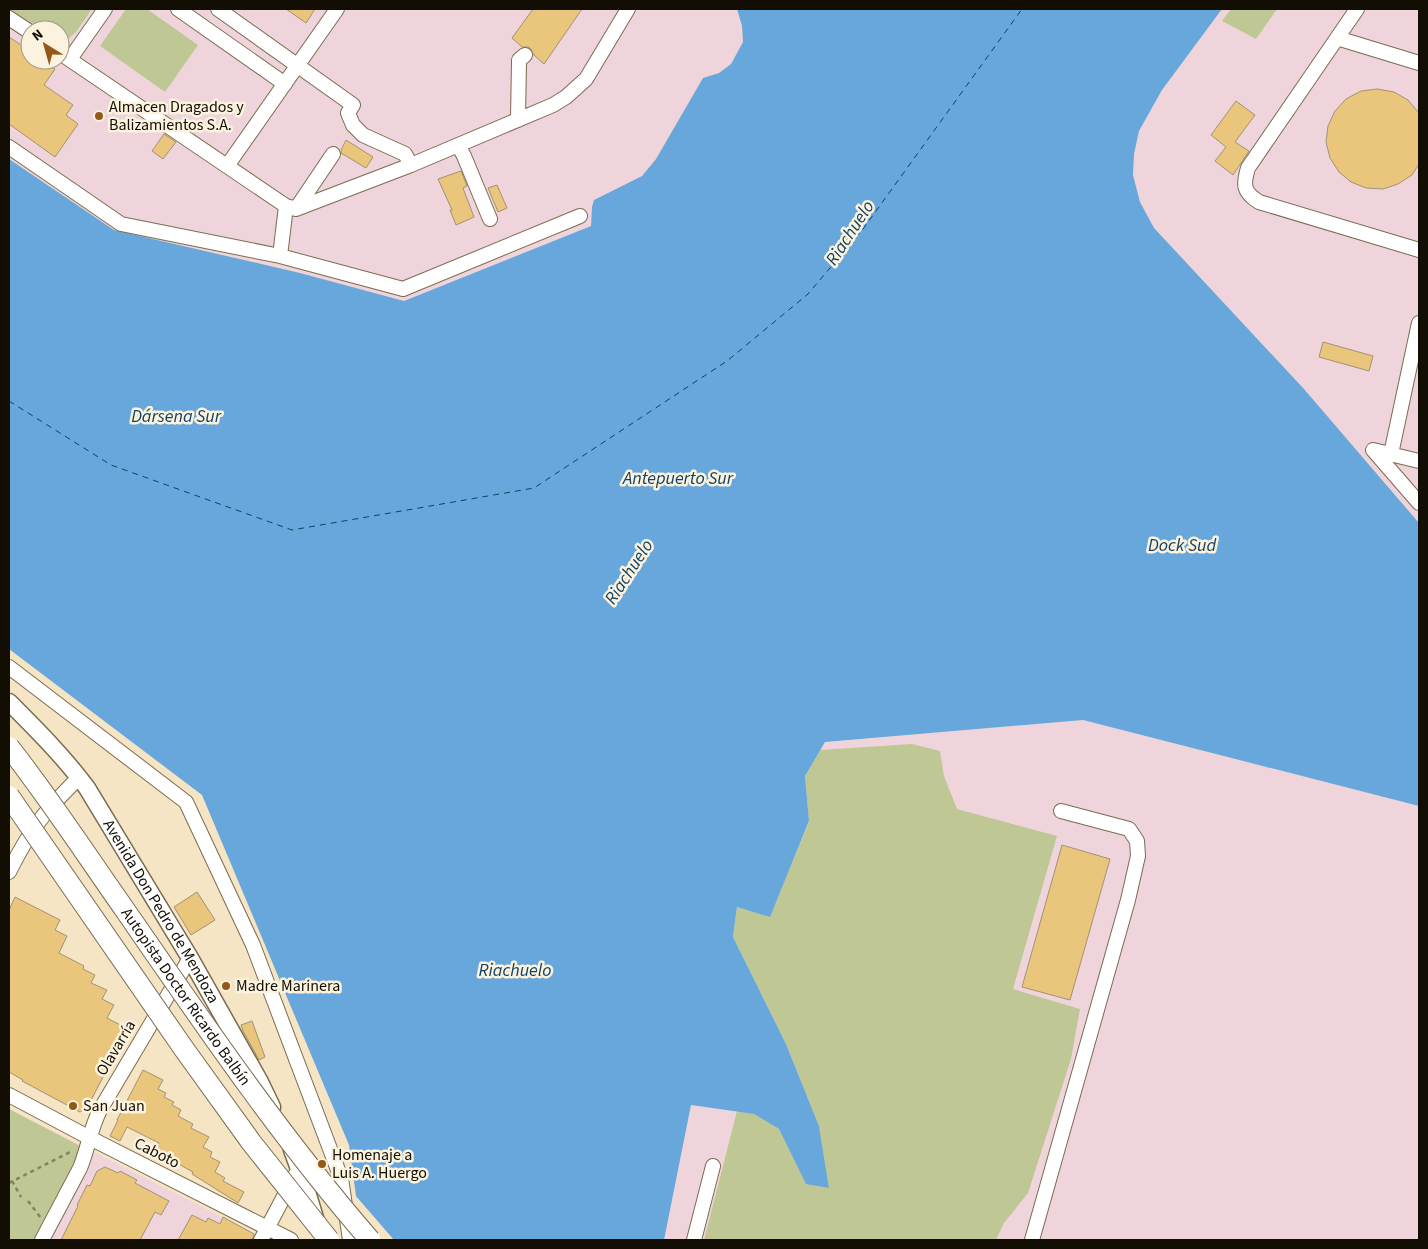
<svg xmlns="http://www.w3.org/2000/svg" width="1428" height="1249" viewBox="0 0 1428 1249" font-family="'Source Sans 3',sans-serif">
<rect width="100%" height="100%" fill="#f5e5c5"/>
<path fill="#efd5db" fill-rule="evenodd" d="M9 9H737L742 26 743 42 731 64 719 73 703 79 656 159 642 176 594 200 591 226 404 302 300 273 114 230 9 159ZM30 30H60V60H30Z
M1222 9H1419V523L1304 389 1153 228 1140 202 1133 175 1134 154 1139 131 1162 90Z
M1083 720 1419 806V1240H664L691 1105 754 1114 779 1129 806 1183 828 1188 819 1126 786 1044 770 916 809 822 805 776 824 742Z
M9 1109 254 1233 250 1240H9Z"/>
<path fill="#bfc894" d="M10 9H92L76 32 68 39 60 40V30H42Z
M126 9H147L198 45 165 92 100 46Z
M1231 9H1277L1256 39 1222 21Z
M912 744 940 751 944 776 957 809 1057 836 1013 989 1080 1009 1071 1059 1028 1193 1004 1223 996 1240H704L737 1111 754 1114 779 1129 806 1183 829 1188 819 1126 786 1044 733 937 737 907 770 916 809 822 805 776 820 750Z
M9 1109 82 1147 33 1240H9Z"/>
<path fill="#67a7db" d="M737 9H1222L1162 90 1139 131 1134 154 1133 175 1140 202 1154 228 1304 389 1419 523V806L1083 720 825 742 805 776 809 821 770 917 737 907 733 937 786 1044 819 1126 829 1188 806 1184 779 1129 754 1114 691 1105 664 1240H362L349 1145 202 795 9 649V159L114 230 300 273 404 301 591 226 592 207 594 200 642 176 656 159 703 78 719 73 731 64 743 42 742 26Z"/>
<path fill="#f5e5c5" d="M353 1193 355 1195 394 1240H359Z"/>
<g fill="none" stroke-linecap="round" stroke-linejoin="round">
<path stroke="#114164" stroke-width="1" stroke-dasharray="6 5" stroke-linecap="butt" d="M9 401 111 465 292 530 534 488 727 361 808 294 863 229 1022 9"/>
</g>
<path fill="#eac67d" stroke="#a19274" d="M286 9H315L306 23Z
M533 9H582L544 64 534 55 531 49 528 47H522L512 38Z
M9 37 30 51V60H43L55 69 44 85 73 105 66 115 78 124 55 157 9 124Z
M1377 89 1394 92 1408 100 1419 113V164L1412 175 1398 184 1383 189 1366 188 1351 182 1339 172 1330 158 1326 142 1328 126 1335 111 1346 99 1361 91Z
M1236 101 1255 115 1235 142 1249 151 1233 175 1215 161 1226 147 1211 135Z
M164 134 176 142 163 159 152 151Z
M346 140 373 157 366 168 341 153V150Z
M461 171 467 186 463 188 474 217 456 225 450 210H452L438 179Z
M497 185 507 208 498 212 488 188Z
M1323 342 1373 356 1369 371 1319 357Z
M1062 845 1110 859 1070 1000 1022 987Z
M197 892 215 920 191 935 174 907Z
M15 897 60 920 55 930 67 936 59 953 84 966 83 969 95 975 91 983 107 990 102 999 114 1005 107 1018 128 1029 87 1108 80 1112 22 1081 23 1080 9 1072V910Z
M252 1021 265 1057 259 1060 243 1031 241 1025Z
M143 1070 163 1080 158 1089 166 1093 164 1097 174 1102 172 1105 181 1110 178 1116 193 1124 191 1128 209 1137 203 1147 212 1152 210 1157 220 1162 215 1172 225 1178 223 1181 244 1192 238 1203 192 1174 193 1172 173 1161 174 1158 156 1149 159 1143 127 1127 120 1141 110 1136 118 1120H117Z
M105 1167 118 1173 120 1171 137 1180 135 1183 169 1201 161 1215 155 1212 140 1240H61L78 1206 77 1205 87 1185 90 1186 97 1171Z
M192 1215 206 1222 208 1218 220 1224 223 1217 254 1234 252 1240H178Z"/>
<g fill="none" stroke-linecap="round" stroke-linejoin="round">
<g stroke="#7a6c4f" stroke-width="16">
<path id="minor" d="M178 9 285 84
M218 9 353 105 348 113 353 125 363 135 405 154 411 165
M1357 9 1248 168C1243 185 1243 192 1259 202L1419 250
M9 18 30 32
M1337 38 1419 63
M60 53 286 206 296 209 411 165 553 105 566 97 586 79 628 9
M70 59 105 9
M518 120 519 60 525 55
M458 145 464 156 490 219
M9 147 121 224 280 256
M227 166 337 9
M286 206 280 256 403 289 580 216
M296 209 333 154
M1391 454 1419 323
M1419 461 1373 450 1419 503
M9 667 186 802 253 945 341 1178 350 1240
M9 872C20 850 32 828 49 809 58 798 69 788 79 777
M9 1095 90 1138 291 1240
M42 1240 80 1168C88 1149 90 1129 100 1110L190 958
M261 1240 299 1168
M694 1240 713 1166
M1032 1240 1128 900 1138 856 1137 841 1129 829 1061 811"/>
</g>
<g stroke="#7a6c4f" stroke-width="19">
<g id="major">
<path id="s1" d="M9 702C36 729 64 757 87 788L190 958 260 1082 272 1107"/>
<path d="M292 1150 305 1185 316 1221"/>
</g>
</g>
<path stroke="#897e69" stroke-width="2.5" stroke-dasharray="4 4" stroke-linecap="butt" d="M12 1181 21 1197
M9 1183 72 1151
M28 1201 41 1218"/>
<use href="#minor" stroke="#fff" stroke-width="14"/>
<use href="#major" stroke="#fff" stroke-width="16"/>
<g stroke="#7a6c4f" stroke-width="22" stroke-linecap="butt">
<g id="highway-bridge">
<path id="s2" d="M9 747C50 799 87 856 125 910 203 1023 280 1136 370 1240"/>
<path d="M9 796 184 1049 251 1142 329 1240"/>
</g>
</g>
<use href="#highway-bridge" stroke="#fff" stroke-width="20"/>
</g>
<g fill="#945918" stroke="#fcf3df" stroke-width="2">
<circle cx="99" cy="116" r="5"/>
<circle cx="226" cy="986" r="5"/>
<circle cx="73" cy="1106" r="5"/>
<circle cx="322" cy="1164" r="5"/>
</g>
<g text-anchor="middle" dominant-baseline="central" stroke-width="5" stroke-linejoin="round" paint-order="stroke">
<g font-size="16" fill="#130e04" stroke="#fcf3df" text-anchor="start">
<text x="109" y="107">Almacen Dragados y<tspan x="109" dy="18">Balizamientos S.A.</tspan></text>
<text x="236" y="986">Madre Marinera</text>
<text x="83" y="1106">San Juan</text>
<text x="332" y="1155">Homenaje a<tspan x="332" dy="18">Luis A. Huergo</tspan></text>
</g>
<g font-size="16" fill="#130e04" stroke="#fcf3df">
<text stroke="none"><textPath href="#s1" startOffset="260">Avenida Don Pedro de Mendoza</textPath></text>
<text stroke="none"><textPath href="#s2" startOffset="306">Autopista Doctor Ricardo Balbín</textPath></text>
<text transform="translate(116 1048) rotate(-59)">Olavarría</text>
<text transform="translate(157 1153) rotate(27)">Caboto</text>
</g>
<g font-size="18" font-style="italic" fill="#114164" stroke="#fcf3df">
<text transform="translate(850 233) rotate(-57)">Riachuelo</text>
<text x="176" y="416">Dársena Sur</text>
<text x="678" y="478">Antepuerto Sur</text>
<text x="1182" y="545">Dock Sud</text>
<text transform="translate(629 572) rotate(-57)">Riachuelo</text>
<text x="515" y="970">Riachuelo</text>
</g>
</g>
<rect width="1428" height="1249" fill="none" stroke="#130e04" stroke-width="20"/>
<g transform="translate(45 45) rotate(323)"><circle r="24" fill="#fcf3df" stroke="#9f9787"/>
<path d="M0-4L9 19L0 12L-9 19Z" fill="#945918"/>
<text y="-8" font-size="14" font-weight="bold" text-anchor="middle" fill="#130e04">N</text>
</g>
</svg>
